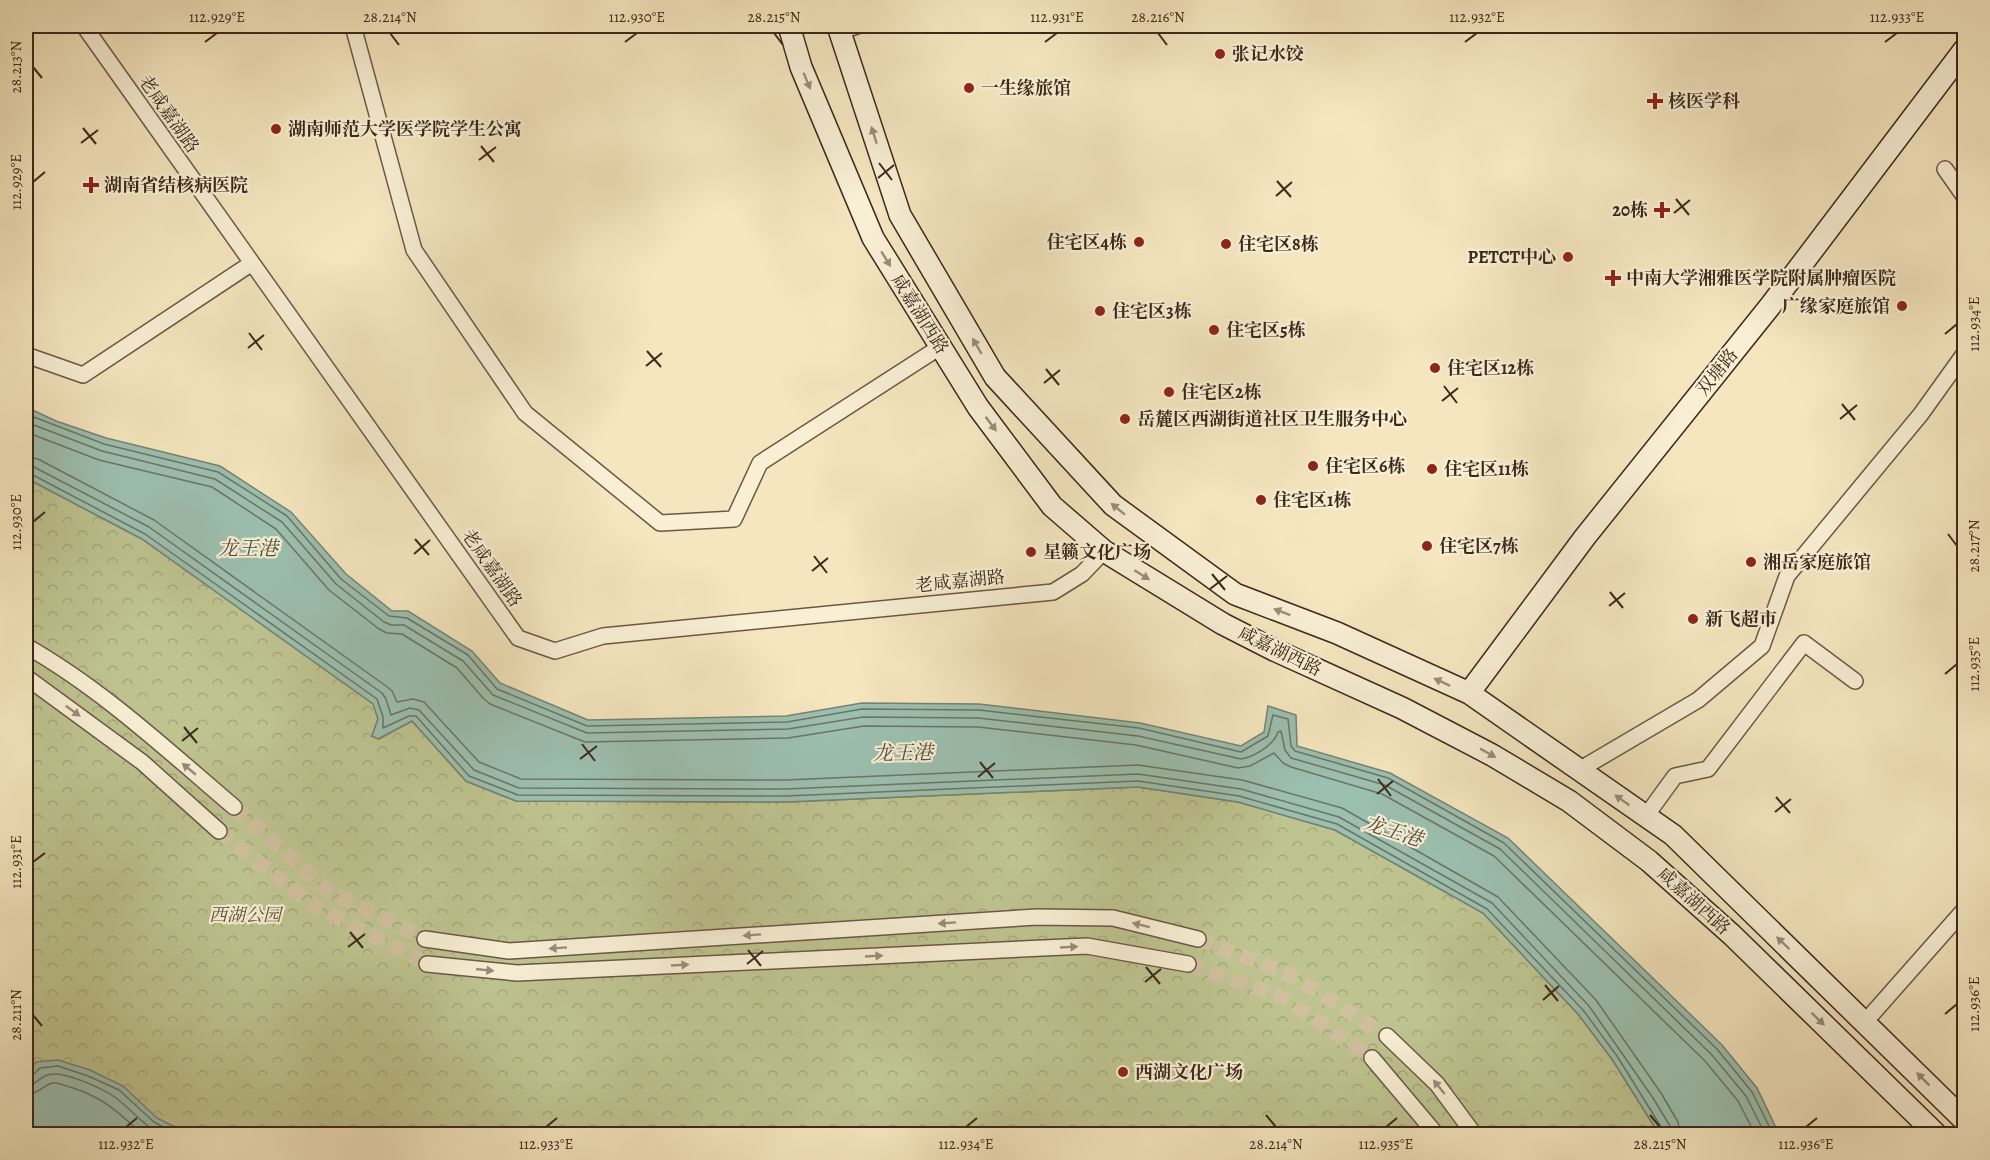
<svg xmlns="http://www.w3.org/2000/svg" width="1990" height="1160" viewBox="0 0 1990 1160" font-family="Alegreya,'Noto Serif SC',serif">
<defs>
<pattern id="forest-crowns" width="20" height="18" patternUnits="userSpaceOnUse" patternTransform="scale(1.5)"><rect width="20" height="18" fill="#bec490"/><path d="M2 6a3 3 0 1 1 6 0M12 15a3 3 0 1 1 6 0" fill="none" stroke="#a4a87c"/></pattern>
</defs>
<rect width="100%" height="100%" fill="#f5e6bf"/>
<filter id="stains"><feTurbulence type="fractalNoise" baseFrequency=".00333" numOctaves="4"/><feColorMatrix values="0 0 0 0 .2 0 0 0 0 .09 0 0 0 0 .02 0 0 0 .5 -.17"/></filter>
<radialGradient id="worn" r=".72"><stop offset=".6" stop-color="#630" stop-opacity="0"/><stop offset="1" stop-color="#630" stop-opacity=".3"/></radialGradient>
<path fill="url(#forest-crowns)" stroke="#7e7656" stroke-width="1.5" d="M26 478 142 539 374 704 378 719 372 736 379 739 412 721 466 781 516 801 786 802 1138 787 1238 802 1335 830 1483 913 1578 1014 1612 1059 1659 1134H26Z"/>
<path fill="#9cc0b0" stroke="#768374" stroke-width="1.5" d="M26 407 56 421 106 438 220 466 291 512 346 574 392 611H408L472 651 500 683 588 720 786 716 862 703 979 704 1140 723 1241 746 1264 732 1268 706 1296 715 1297 746 1390 773 1508 838 1722 1045 1757 1088 1779 1134H1659L1612 1059 1578 1014 1483 913 1335 830 1238 802 1138 787 786 802 516 801 466 781 412 721 378 739 372 736 378 719 373 704 142 539 26 478Z
M58 1060 90 1070 123 1086 157 1118 188 1134H26V1102L28 1098 26 1097V1075L36 1062Z"/>
<g fill="none" stroke-linecap="round" stroke-linejoin="round">
<path stroke="#6c7466" stroke-width="1.5" d="M26 414 104 444 218 472 287 516 341 579 389 616 407 618 468 655 497 689 587 726 787 722 862 709 979 710 1139 728 1241 752 1268 736 1273 715 1288 719 1291 746 1295 751 1388 778 1504 843 1717 1049 1752 1092 1773 1134
M26 422 102 451 215 479 282 522 336 584 384 622 391 625H404L463 661 493 695 587 733 788 729 863 717 978 718 1138 736 1241 759C1254 757 1274 745 1278 732L1281 731 1285 750 1291 758 1385 785 1500 849 1712 1055 1746 1096 1765 1134
M26 432 99 460 212 487 276 529 329 590 379 629 387 633 402 634 457 668 483 698 490 704 585 742 788 738 864 726 978 727 1136 745 1238 768 1250 766 1274 753 1283 763 1291 767 1382 794 1494 856 1705 1061 1738 1101 1755 1134
M26 456 38 459 154 520 386 686 392 691 397 702 413 699 424 702 479 762 521 779 786 780 1138 765 1242 780 1342 808 1498 897 1596 1000 1661 1093 1678 1122 1680 1134
M26 465 34 467 149 527 382 693 386 699 391 715 410 708 419 710 474 770 519 788 786 789 1138 774 1241 789 1339 817 1492 903 1589 1006 1653 1098 1670 1126 1671 1134
M26 473 31 474 145 534 377 699 383 717V728L409 716H416L469 776 518 795 786 796 1138 781 1239 796 1337 824 1487 909 1583 1010 1617 1056 1663 1130 1664 1134
M26 1078 31 1077 40 1068 58 1066 88 1076 119 1090 154 1122 176 1134
M26 1086C38 1085 41 1073 55 1074 70 1074 104 1089 116 1098 132 1110 143 1125 160 1134
M26 1095C40 1094 45 1082 55 1083 61 1083 67 1087 73 1088 104 1098 119 1113 142 1134"/>
<path stroke="#d0c09e" stroke-width="15" stroke-dasharray="15 8" stroke-linecap="butt" d="M234 807 329 891 425 939
M219 831 313 905 427 964
M1198 939 1291 975 1387 1036
M1188 964 1282 997 1372 1058"/>
<g stroke="#6b5844" stroke-width="18">
<path id="street" d="M84 26 518 638 555 651 603 636 1053 592 1082 574 1104 551
M353 26 414 250 525 413 660 523 734 519 760 463 940 347
M840 31 857 26
M1945 169 1964 196
M26 355 83 375 252 263
M26 646C102 689 167 750 234 807
M26 677 142 762 219 831
M1579 770 1698 700 1762 646 1787 576 1921 414 1964 354
M1646 816 1675 776 1708 769 1804 643 1855 681
M425 939 509 951 1037 917 1113 918 1198 939
M427 964 517 973 1087 946 1188 964
M1865 1022 1964 910
M1387 1036 1437 1084 1474 1134
M1372 1058 1436 1134"/>
</g>
<g stroke="#3d281b" stroke-width="24">
<path id="secondary" d="M789 26 801 67 873 238 978 407 1052 506 1104 551 1223 624 1274 650 1402 708 1492 755 1569 801 1649 861 1732 935 1936 1134
M838 26 900 215 995 377 1113 505 1235 594 1337 633 1469 693 1673 835 1964 1120
M1469 693 1585 537 1771 305 1964 50"/>
</g>
<use href="#street" stroke="#f8efd5" stroke-width="15"/>
<use href="#secondary" stroke="#f8efd5" stroke-width="21"/>
</g>
<defs><path id="oneway-solid" d="M-6-.8H1V-3.2L6.5 0L1 3.2V.8H-6Z" transform="scale(1.5)"/></defs>
<g fill="#9a8c78">
<use href="#oneway-solid" transform="translate(807 81) rotate(67)"/>
<use href="#oneway-solid" transform="translate(874 135) rotate(-108)"/>
<use href="#oneway-solid" transform="translate(886 259) rotate(58)"/>
<use href="#oneway-solid" transform="translate(977 346) rotate(-120)"/>
<use href="#oneway-solid" transform="translate(991 424) rotate(53)"/>
<use href="#oneway-solid" transform="translate(1118 509) rotate(-141)"/>
<use href="#oneway-solid" transform="translate(1142 575) rotate(32)"/>
<use href="#oneway-solid" transform="translate(1282 612) rotate(-159)"/>
<use href="#oneway-solid" transform="translate(1442 682) rotate(-155)"/>
<use href="#oneway-solid" transform="translate(73 711) rotate(36)"/>
<use href="#oneway-solid" transform="translate(1488 753) rotate(29)"/>
<use href="#oneway-solid" transform="translate(189 769) rotate(-140)"/>
<use href="#oneway-solid" transform="translate(1622 800) rotate(-145)"/>
<use href="#oneway-solid" transform="translate(947 923) rotate(176)"/>
<use href="#oneway-solid" transform="translate(1141 925) rotate(-166)"/>
<use href="#oneway-solid" transform="translate(752 935) rotate(176)"/>
<use href="#oneway-solid" transform="translate(1783 943) rotate(-136)"/>
<use href="#oneway-solid" transform="translate(1069 947) rotate(-3)"/>
<use href="#oneway-solid" transform="translate(558 948) rotate(176)"/>
<use href="#oneway-solid" transform="translate(874 956) rotate(-3)"/>
<use href="#oneway-solid" transform="translate(680 965) rotate(-3)"/>
<use href="#oneway-solid" transform="translate(485 970) rotate(6)"/>
<use href="#oneway-solid" transform="translate(1818 1019) rotate(44)"/>
<use href="#oneway-solid" transform="translate(1923 1079) rotate(-135)"/>
<use href="#oneway-solid" transform="translate(1439 1087) rotate(-129)"/>
</g>
<path fill="none" stroke="#3d281b" stroke-width="2" d="M390 33 399 45M774 33 783 45M1158 33 1167 45M205 42 217 33M625 42 637 33M1045 42 1057 33M1465 42 1477 33M1885 42 1897 33M33 67 42 78M83 128 96 144M81 143 98 130M481 146 494 162M479 160 496 147M879 163 892 180M878 178 894 165M1277 181 1291 197M33 182 45 172M1276 196 1292 182M1676 199 1689 215M1674 213 1690 200M249 333 262 350M1945 334 1957 324M248 348 264 335M647 351 661 367M646 366 662 353M1046 369 1059 385M1044 383 1060 370M1444 386 1457 403M1442 401 1458 388M1842 404 1855 420M1840 419 1857 405M33 522 45 512M1948 534 1957 546M415 539 429 555M414 554 430 540M814 556 827 573M812 571 828 558M1212 574 1225 590M1210 589 1227 576M1610 592 1623 608M1609 606 1625 593M1945 674 1957 664M184 727 197 743M182 741 198 728M582 744 595 761M580 759 597 746M980 762 993 778M978 777 995 763M1378 779 1391 796M1377 794 1393 781M1776 797 1790 813M1775 812 1791 799M33 862 45 853M350 932 363 948M348 947 365 934M748 950 761 966M747 964 763 951M1146 967 1160 984M1145 982 1161 969M1545 985 1558 1001M1543 1000 1559 986M1945 1014 1957 1004M33 1015 42 1026M1266 1115 1276 1127M1650 1115 1660 1127M126 1127 137 1118M546 1127 557 1118M966 1127 977 1118M1386 1127 1397 1118M1806 1127 1817 1118"/>
<g fill="#8f2418" stroke="#f8efd5" stroke-width="2">
<circle cx="1220" cy="54" r="6"/>
<circle cx="969" cy="88" r="6"/>
<path d="M1652 92h6v6h6v6h-6v6h-6v-6h-6v-6h6z"/>
<circle cx="276" cy="129" r="6"/>
<path d="M88 176h6v6h6v6h-6v6h-6v-6h-6v-6h6z"/>
<path d="M1659 201h6v6h6v6h-6v6h-6v-6h-6v-6h6z"/>
<circle cx="1139" cy="242" r="6"/>
<circle cx="1226" cy="244" r="6"/>
<circle cx="1568" cy="257" r="6"/>
<path d="M1610 269h6v6h6v6h-6v6h-6v-6h-6v-6h6z"/>
<circle cx="1902" cy="306" r="6"/>
<circle cx="1100" cy="311" r="6"/>
<circle cx="1214" cy="330" r="6"/>
<circle cx="1435" cy="368" r="6"/>
<circle cx="1169" cy="392" r="6"/>
<circle cx="1125" cy="419" r="6"/>
<circle cx="1313" cy="466" r="6"/>
<circle cx="1432" cy="469" r="6"/>
<circle cx="1261" cy="500" r="6"/>
<circle cx="1427" cy="546" r="6"/>
<circle cx="1031" cy="552" r="6"/>
<circle cx="1751" cy="562" r="6"/>
<circle cx="1693" cy="619" r="6"/>
<circle cx="1123" cy="1072" r="6"/>
</g>
<g text-anchor="middle" dominant-baseline="central" stroke-width="4.5" stroke-linejoin="round" paint-order="stroke">
<g font-size="18" font-weight="bold" fill="#3d281b" stroke="#f8efd5" text-anchor="start">
<text x="1232" y="54">张记水饺</text>
<text x="981" y="88">一生缘旅馆</text>
<text x="1668" y="101">核医学科</text>
<text x="288" y="129">湖南师范大学医学院学生公寓</text>
<text x="104" y="185">湖南省结核病医院</text>
<text x="1648" y="210" text-anchor="end">20栋</text>
<text x="1127" y="242" text-anchor="end">住宅区4栋</text>
<text x="1238" y="244">住宅区8栋</text>
<text x="1556" y="257" text-anchor="end">PETCT中心</text>
<text x="1626" y="278">中南大学湘雅医学院附属肿瘤医院</text>
<text x="1890" y="306" text-anchor="end">广缘家庭旅馆</text>
<text x="1112" y="311">住宅区3栋</text>
<text x="1226" y="330">住宅区5栋</text>
<text x="1447" y="368">住宅区12栋</text>
<text x="1181" y="392">住宅区2栋</text>
<text x="1137" y="419">岳麓区西湖街道社区卫生服务中心</text>
<text x="1325" y="466">住宅区6栋</text>
<text x="1444" y="469">住宅区11栋</text>
<text x="1273" y="500">住宅区1栋</text>
<text x="1439" y="546">住宅区7栋</text>
<text x="1043" y="552">星籁文化广场</text>
<text x="1763" y="562">湘岳家庭旅馆</text>
<text x="1705" y="619">新飞超市</text>
<text x="1135" y="1072">西湖文化广场</text>
</g>
<g font-size="18" fill="#3d281b" stroke="#f8efd5">
<text transform="translate(169 114) rotate(55)">老咸嘉湖路</text>
<text transform="translate(920 314) rotate(58)">咸嘉湖西路</text>
<text transform="translate(1717 372) rotate(-51)">双塘路</text>
<text transform="translate(492 568) rotate(55)">老咸嘉湖路</text>
<text transform="translate(960 581) rotate(-6)">老咸嘉湖路</text>
<text transform="translate(1280 651) rotate(26)">咸嘉湖西路</text>
<text transform="translate(1694 901) rotate(42)">咸嘉湖西路</text>
</g>
<g font-size="18" font-style="italic" fill="#5d4f38" stroke="#f8efd5">
<text x="245" y="915">西湖公园</text>
</g>
<g font-size="20" font-style="italic" fill="#554e40" stroke="#f8efd5">
<text x="248" y="548">龙王港</text>
<text transform="translate(903 753) rotate(-1)">龙王港</text>
<text transform="translate(1393 831) rotate(18)">龙王港</text>
</g>
</g>
<rect width="1990" height="1160" fill="none" stroke="#f5e6bf" stroke-width="66"/>
<rect x="33" y="33" width="1924" height="1094" fill="none" stroke="#3d281b" stroke-width="2"/>
<g font-size="15" text-anchor="middle" fill="#3d281b">
<text x="217" y="22">112.929°E</text>
<text x="390" y="22">28.214°N</text>
<text x="637" y="22">112.930°E</text>
<text x="774" y="22">28.215°N</text>
<text x="1057" y="22">112.931°E</text>
<text x="1158" y="22">28.216°N</text>
<text x="1477" y="22">112.932°E</text>
<text x="1897" y="22">112.933°E</text>
<text transform="translate(16 67) rotate(-90)" y="5">28.213°N</text>
<text transform="translate(16 182) rotate(-90)" y="5">112.929°E</text>
<text transform="translate(1974 324) rotate(-90)" y="5">112.934°E</text>
<text transform="translate(16 522) rotate(-90)" y="5">112.930°E</text>
<text transform="translate(1974 546) rotate(-90)" y="5">28.217°N</text>
<text transform="translate(1974 664) rotate(-90)" y="5">112.935°E</text>
<text transform="translate(16 862) rotate(-90)" y="5">112.931°E</text>
<text transform="translate(1974 1004) rotate(-90)" y="5">112.936°E</text>
<text transform="translate(16 1015) rotate(-90)" y="5">28.211°N</text>
<text x="126" y="1149">112.932°E</text>
<text x="546" y="1149">112.933°E</text>
<text x="966" y="1149">112.934°E</text>
<text x="1276" y="1149">28.214°N</text>
<text x="1386" y="1149">112.935°E</text>
<text x="1660" y="1149">28.215°N</text>
<text x="1806" y="1149">112.936°E</text>
</g>
<rect width="100%" height="100%" filter="url(#stains)"/>
<rect width="100%" height="100%" fill="url(#worn)"/>
</svg>
